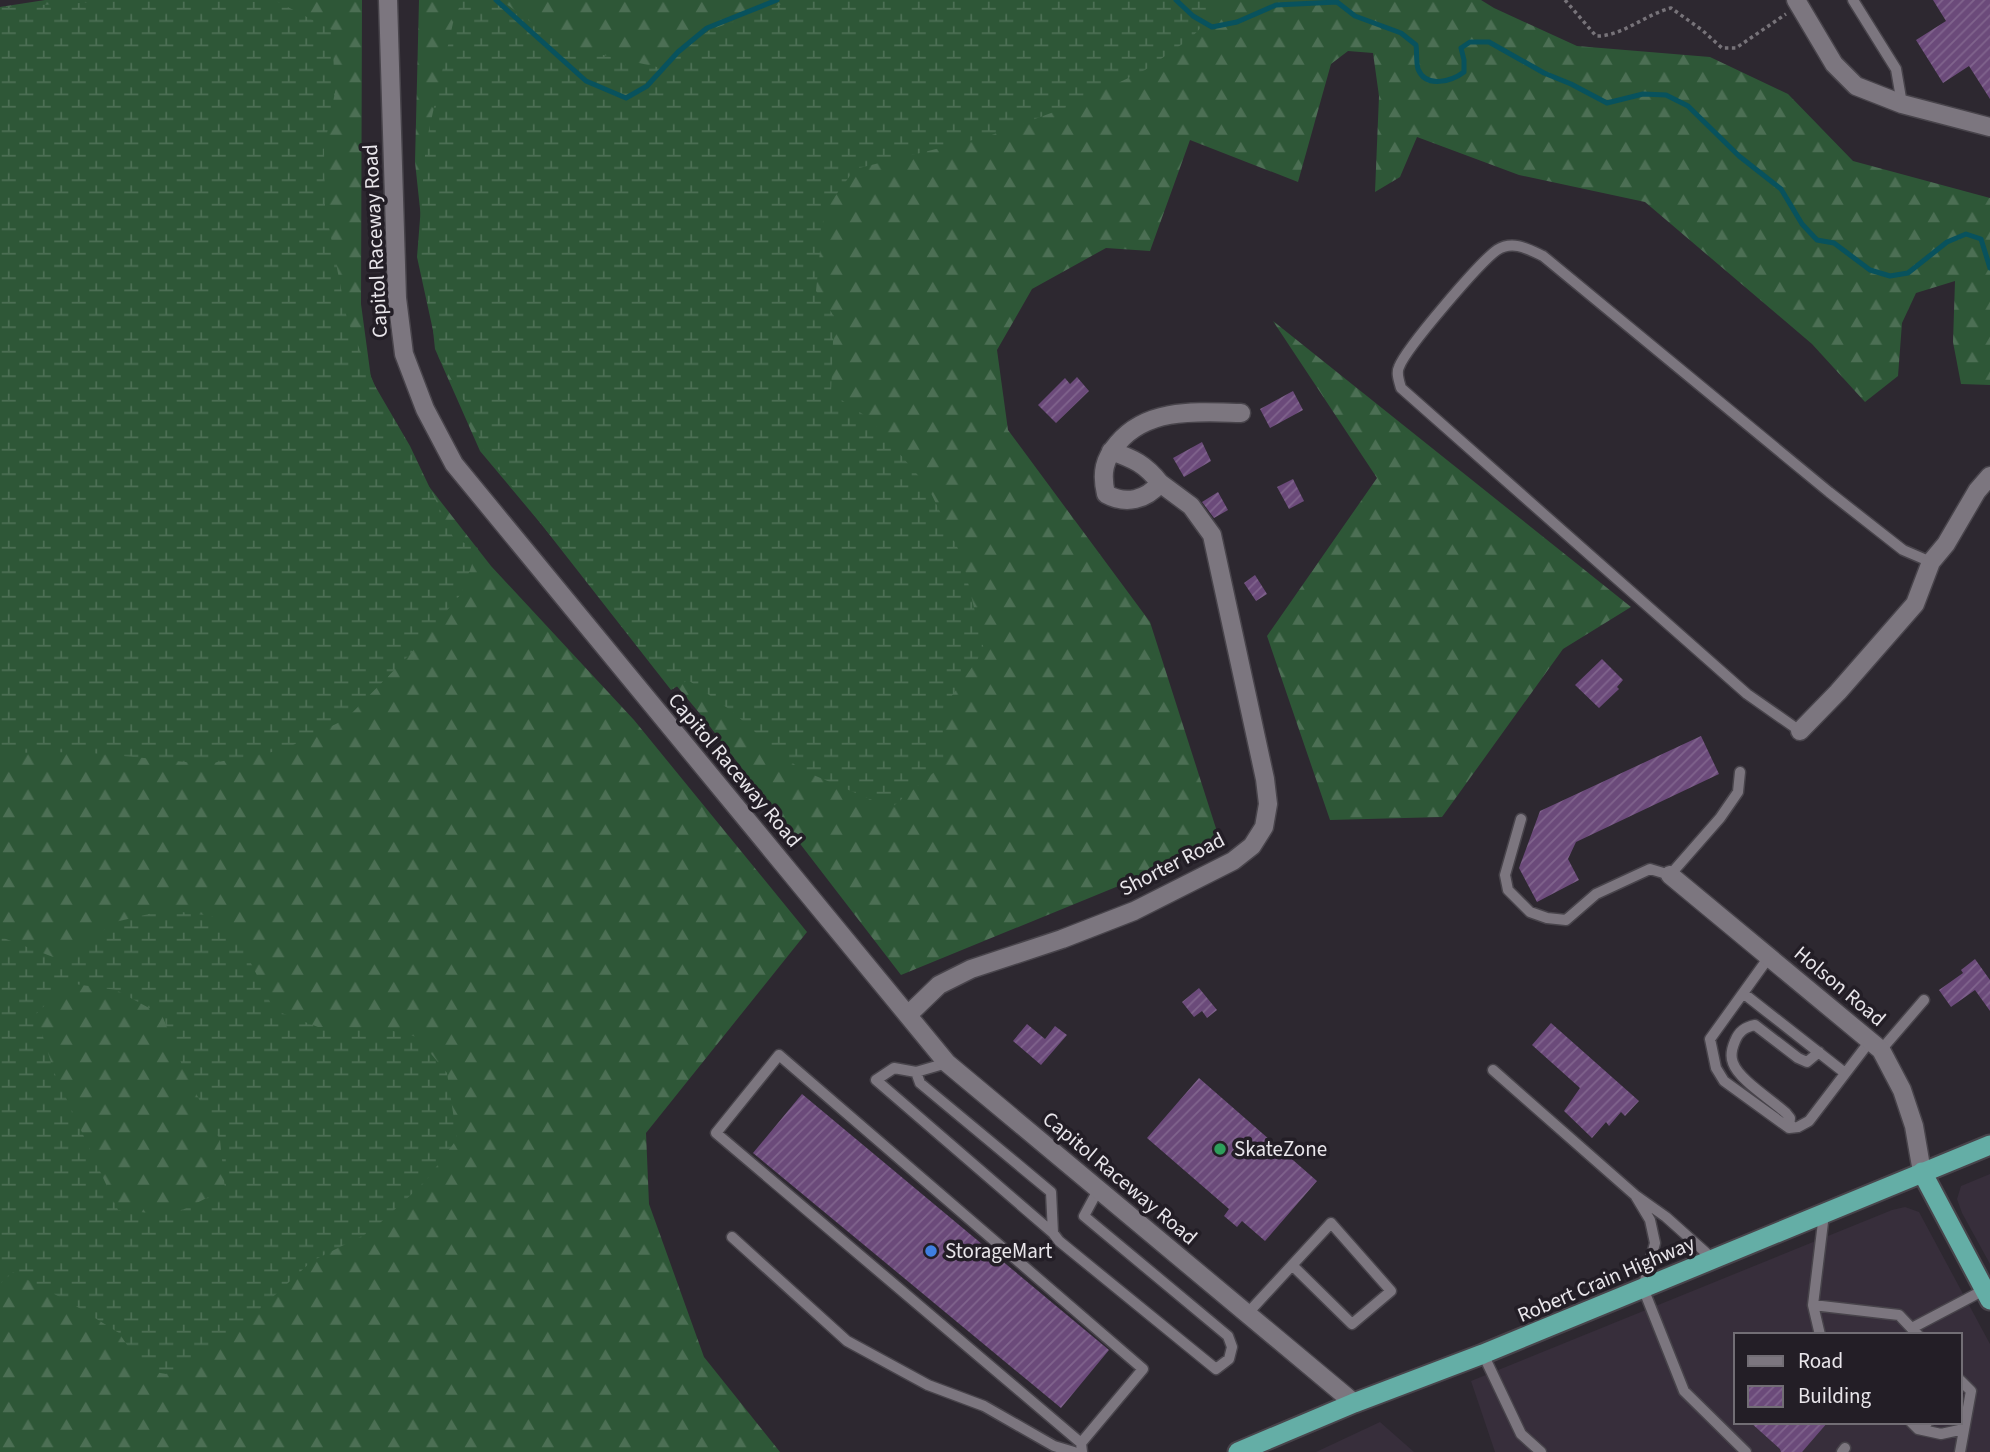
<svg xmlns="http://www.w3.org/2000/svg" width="1990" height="1452" viewBox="0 0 1990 1452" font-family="'Source Sans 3',sans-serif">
<defs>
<pattern id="forest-firs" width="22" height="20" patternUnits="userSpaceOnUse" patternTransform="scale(1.75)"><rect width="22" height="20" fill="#2e5737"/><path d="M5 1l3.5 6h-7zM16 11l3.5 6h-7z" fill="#4c6f54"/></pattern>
<pattern id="wetland-marsh" width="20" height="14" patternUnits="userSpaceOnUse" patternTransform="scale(1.75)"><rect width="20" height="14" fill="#2e5737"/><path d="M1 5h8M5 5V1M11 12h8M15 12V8" fill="none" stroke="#4c6f54"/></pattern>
<pattern id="building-hatch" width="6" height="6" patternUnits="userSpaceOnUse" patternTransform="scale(1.75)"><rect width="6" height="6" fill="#6b4a7a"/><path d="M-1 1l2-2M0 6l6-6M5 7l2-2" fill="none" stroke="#80648d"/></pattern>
</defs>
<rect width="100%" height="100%" fill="#2d2830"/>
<path fill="#372e3b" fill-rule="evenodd" d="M1990 1174V1264L1962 1213 1957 1199 1961 1186Z
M1905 1207 1919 1212 1990 1344V1452H1495L1471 1381 1892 1210ZM1736 1335H1960V1422H1736Z
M1380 1422 1414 1452H1316Z"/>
<path fill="url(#forest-firs)" d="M45 0H362L361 304 371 378 416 470 491 566 634 720 807 932 646 1133 649 1204 704 1357 780 1452H0V7Z
M419 0H1481L1494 8 1577 46 1710 57 1788 94 1853 161 1990 198V385L1961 384 1953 342 1955 281 1916 293 1902 323 1898 376 1865 402 1812 344 1645 202 1519 175 1417 137 1400 177 1375 192 1379 96 1373 53 1348 51 1331 64 1298 182 1190 140 1150 251 1106 248 1032 289 997 350 1008 430 1150 622 1221 844 901 975 701 715 480 451 435 349 415 162Z
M1273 321 1631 607 1563 649 1442 817 1330 820 1267 636 1377 478Z"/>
<path fill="url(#wetland-marsh)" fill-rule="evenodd" d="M141 0 278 2 332 30 335 92 324 149 325 207 347 319 375 386 410 446 454 539 478 548 461 594 410 654 346 719 283 750 207 764 81 752 0 753V7Z
M462 0H501L563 46 657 67 710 30 793 0H1227L1191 38 1145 70 1070 106 989 136 855 169 824 211 816 291 834 316 831 393 870 419 928 487 962 557 984 650 942 710 944 764 891 808 804 771 778 753 733 712 688 680 671 690 484 451 467 406 439 358 417 257 426 143 453 23Z
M166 910 212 916 243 947 274 1010 318 1027 381 1028 417 1037 447 1073 457 1139 425 1182 370 1232 312 1261 215 1350 166 1374 144 1370 119 1333 71 1303 13 1272 0 1284V934L6 939 61 960 115 922ZM68 983 116 990 162 1015 184 1070 220 1140 225 1189 172 1215 118 1210 54 1072 36 1014Z"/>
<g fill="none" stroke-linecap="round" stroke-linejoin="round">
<path stroke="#08525d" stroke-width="5" d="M496 0 586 81 626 98 647 86 678 52 707 28 777 0
M1176 0 1193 16 1212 27 1237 22 1276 5 1337 2 1355 16 1401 33 1416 45C1417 52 1416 62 1418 69 1426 89 1452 81 1464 72V60L1461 48 1470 42H1489L1544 73 1571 84 1607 103 1643 94 1666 95 1688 106 1739 156 1781 189 1802 224 1817 240 1834 243 1870 270 1890 276 1908 273 1947 242 1966 234 1981 239 1990 268"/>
</g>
<path fill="url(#building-hatch)" d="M1933 0H1990V99L1969 66 1943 83 1916 40 1946 21Z
M1077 377 1089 391 1056 423 1038 405 1065 378 1070 384Z
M1293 391 1303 410 1270 428 1260 409Z
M1202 442 1211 461 1184 477 1173 458Z
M1293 479 1304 501 1289 509 1277 487Z
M1218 492 1228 510 1214 518 1202 502Z
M1255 575 1267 594 1256 601 1244 583Z
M1602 659 1623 680 1617 687 1619 689 1599 708 1575 685Z
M1701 736 1719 774 1576 842 1568 859 1579 880 1537 902 1519 868 1540 811Z
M1975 959 1990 980V1011L1975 990 1951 1007 1939 990 1963 973 1961 970Z
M1199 988 1217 1010 1207 1018 1202 1011 1194 1017 1182 1002Z
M1551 1023 1639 1101 1625 1116 1621 1112 1609 1126 1606 1122 1592 1138 1564 1111 1580 1088 1532 1045Z
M1027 1024 1045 1039 1055 1026 1067 1035 1041 1065 1013 1041Z
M1199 1078 1317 1181 1265 1241 1242 1221 1237 1227 1224 1216 1229 1209 1147 1138Z
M802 1094 1109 1350 1061 1408 753 1153Z
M1750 1422H1828L1802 1452H1781L1780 1449Z"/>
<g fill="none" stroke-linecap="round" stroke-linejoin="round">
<g stroke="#48444b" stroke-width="13">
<path id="service" d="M1853 0 1896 69 1902 104
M1800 731 1747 694 1401 388C1399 381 1396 373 1399 367 1406 348 1480 262 1497 250 1513 240 1528 249 1543 256L1829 492 1903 550 1931 562
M1521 819 1505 875 1508 890 1530 912 1547 918 1566 920 1596 894 1650 869 1670 875 1720 818 1738 792 1740 772
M1769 957 1710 1039 1716 1068 1724 1081 1789 1128 1798 1127 1809 1121 1870 1041
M1743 993 1845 1073
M1881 1050 1924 1000
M947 1063 916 1072 894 1068 876 1080 1053 1233 1059 1241 1216 1369 1229 1359 1232 1347 1228 1336 1084 1216 1098 1190
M1493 1070 1635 1195
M916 1072 920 1083 1051 1192 1053 1233
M1789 1128 1790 1118 1786 1113C1772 1100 1739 1080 1733 1063 1730 1056 1732 1048 1735 1041 1739 1031 1745 1027 1755 1025L1798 1058 1807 1062 1819 1052
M732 1237 847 1341 928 1385 984 1406 1054 1446 1074 1452
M1713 1259 1666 1217 1635 1195 1650 1220 1655 1243 1643 1288 1684 1391 1746 1452
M1813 1305 1899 1315 1918 1335
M1247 1314 1331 1223 1391 1291 1352 1324 1292 1265
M1912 1328 1984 1290
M1820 1335 1813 1305 1824 1214
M1483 1354 1521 1434 1541 1452
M1911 1422 1918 1429 1928 1422
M1918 1429 1941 1434 1964 1429
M1081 1443 716 1133 779 1055 1143 1369 1081 1443 1082 1452
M1842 1452 1845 1448
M1960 1452 1971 1391 1960 1380"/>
</g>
<g stroke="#48444b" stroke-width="21">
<path id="minor" d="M388 0 397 298 404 354 425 409 454 464 947 1063 1354 1403
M1796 0 1834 64 1856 86 1902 104 1990 127
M1111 451C1134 459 1145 464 1160 483
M1800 731 1838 692 1915 604 1931 562 1946 544 1977 491 1990 476
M1670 875 1881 1050 1902 1090 1914 1126 1922 1172
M908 1015 939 985 971 969 1062 939 1134 911 1233 861 1252 846 1264 827 1268 804 1265 779 1212 535 1191 506 1160 483C1146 500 1126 505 1106 494 1101 473 1104 459 1118 443 1148 407 1199 412 1241 413"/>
</g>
<g stroke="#48444b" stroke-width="23">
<path id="trunk" d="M1922 1172 1990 1300
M1238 1452 1354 1403 1483 1354 1990 1145"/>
</g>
<path stroke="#777379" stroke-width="3.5" stroke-dasharray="3.5 3.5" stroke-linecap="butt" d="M1565 0 1596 36C1621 37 1646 14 1671 8L1702 30 1722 48H1736L1786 14"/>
<use href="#service" stroke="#7c767f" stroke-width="10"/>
<use href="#minor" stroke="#7c767f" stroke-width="18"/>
<use href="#trunk" stroke="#64aea6" stroke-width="19"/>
</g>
<circle fill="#2e9e5b" stroke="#231e26" stroke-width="2.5" cx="1220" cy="1149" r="7"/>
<circle fill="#3f7fe0" stroke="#231e26" stroke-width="2.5" cx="931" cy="1251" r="7"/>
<g text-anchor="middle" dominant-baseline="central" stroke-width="7" stroke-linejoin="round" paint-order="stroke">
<g font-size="21" fill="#e9e6eb" stroke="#231e26">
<text transform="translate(375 241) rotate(-93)">Capitol Raceway Road</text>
<text transform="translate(735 770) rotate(50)">Capitol Raceway Road</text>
<text transform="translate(1172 864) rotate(-27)">Shorter Road</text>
<text transform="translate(1840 986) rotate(40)">Holson Road</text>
<text transform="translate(1120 1178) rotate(40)">Capitol Raceway Road</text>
<text transform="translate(1606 1279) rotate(-23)">Robert Crain Highway</text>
</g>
<g font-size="21" fill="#e9e6eb" stroke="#231e26" text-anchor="start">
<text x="1234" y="1149">SkateZone</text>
<text x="945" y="1251">StorageMart</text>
</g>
</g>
<rect x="1734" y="1333" width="228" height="91" fill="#231e26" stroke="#726e75" stroke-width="2"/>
<rect x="1748" y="1356" width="35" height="10" fill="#7c767f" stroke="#726e75" stroke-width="2"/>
<text x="1798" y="1368" font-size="21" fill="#e9e6eb">Road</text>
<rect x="1748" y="1386" width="35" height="21" fill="url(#building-hatch)" stroke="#726e75" stroke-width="2"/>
<text x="1798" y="1403" font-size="21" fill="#e9e6eb">Building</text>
</svg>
